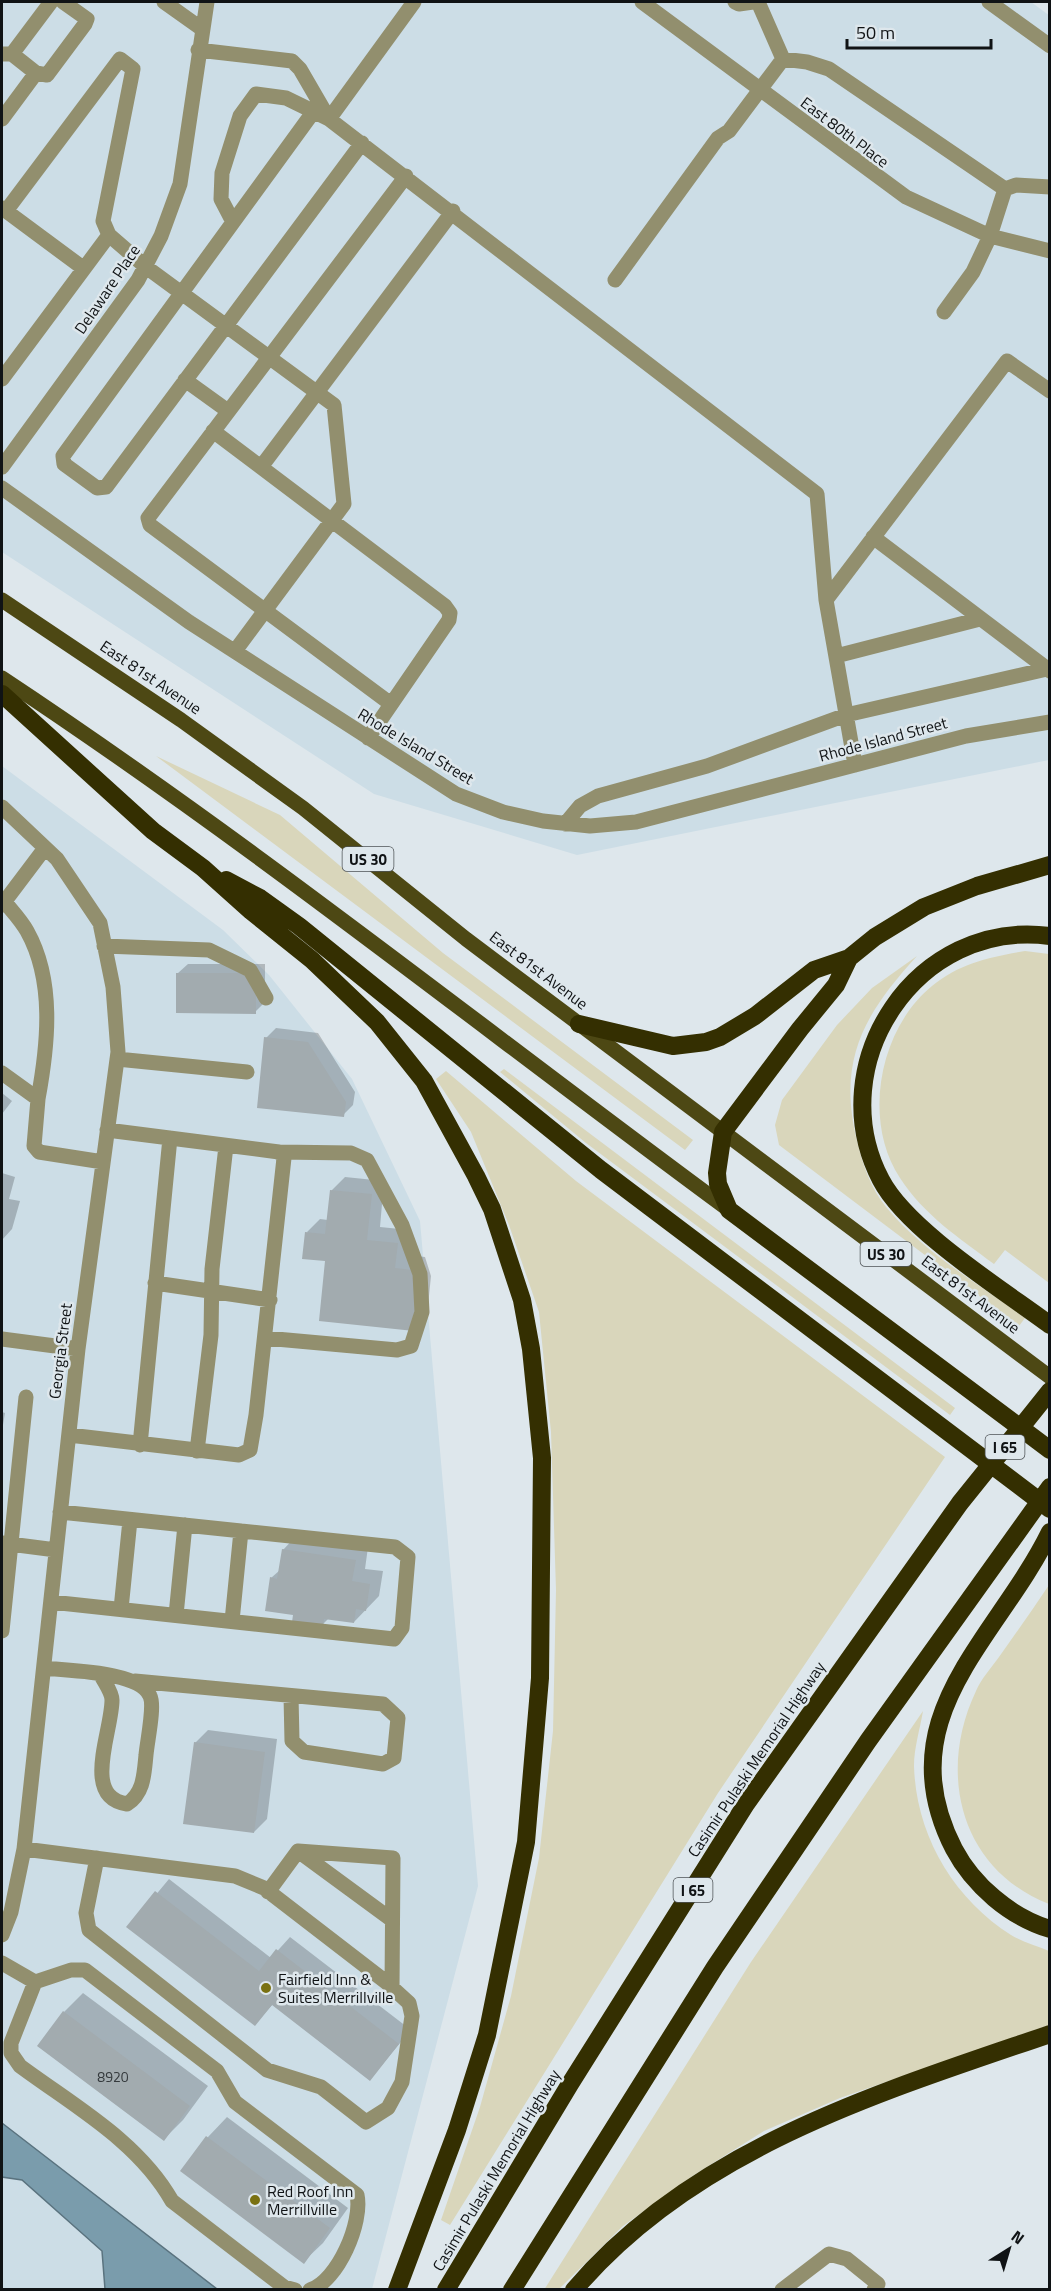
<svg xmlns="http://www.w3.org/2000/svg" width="1051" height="2291" viewBox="0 0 1051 2291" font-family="'Titillium Web',sans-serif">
<rect width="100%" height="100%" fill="#dee7ec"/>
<path fill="#ccdde6" d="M2 2H1031L1050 16 1049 760 577 855 374 794 2 552Z
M2 766 223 930 269 975 352 1079 420 1221 478 1886 372 2289H2Z"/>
<path fill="#d9d6bb" d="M156 756 280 815 443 953 693 1140 685 1150Z
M1025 951 1049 954V1283L1005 1250 994 1264C959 1238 924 1215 900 1178 862 1121 879 1029 932 986 960 963 990 957 1025 951Z
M917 956C864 1014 837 1060 857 1141 863 1165 870 1187 886 1207 923 1252 979 1284 1025 1318L1019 1326 779 1145 775 1125 782 1100 837 1025 872 988Z
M504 1069 955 1408 950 1415 586 1143 500 1072Z
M446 1071 576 1181 945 1457 718 1793 450 2225 441 2220 480 2107 511 1996 539 1858 553 1731 556 1590 551 1432 539 1312 509 1225 471 1132 436 1079Z
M1049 1585 1050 1904H1049C960 1869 937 1773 976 1691 981 1679 992 1667 999 1657 1016 1633 1033 1609 1049 1585Z
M923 1711C920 1729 914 1748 914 1766 916 1835 953 1898 1011 1935 1022 1942 1037 1946 1049 1951V2025L840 2098 764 2131 694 2175 623 2226 559 2289 544 2290 751 1962Z"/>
<path fill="#7a9cac" stroke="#5a737f" stroke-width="1.5" d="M2 2123 217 2289H105L102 2251 22 2180 2 2177Z"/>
<path fill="#0003" d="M188 964H265V1002L255 1012 178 973Z
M276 1028 318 1033 355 1092 353 1105 343 1115 266 1038Z
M2 1093 12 1101 2 1114Z
M2 1173 15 1177 9 1199 20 1201 12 1229 2 1240Z
M345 1177 384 1181 380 1227 410 1230 408 1255 425 1257 431 1276 427 1316 327 1260 307 1232 320 1219 328 1220 332 1190Z
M2 1412 5 1413 2 1431Z
M296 1536 368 1547 365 1569 383 1571 379 1596 354 1622 329 1618 322 1625 295 1613 271 1578 280 1570 283 1550Z
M208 1730 277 1739 267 1819 254 1832 195 1743Z
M169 1879 271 1958 290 1937 411 2030 370 2079 273 2004 255 2024 129 1927Z
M83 1993 208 2086 183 2120 164 2139 64 2012Z
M227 2117 348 2208 323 2243 303 2262 182 2171 208 2137Z"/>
<path fill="#a2abaf" d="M176 973H256V1014L176 1013Z
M264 1037 308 1042 346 1102 344 1117 257 1108Z
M330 1190 372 1194 367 1240 398 1243 395 1268 412 1270 418 1289 414 1331 319 1321 325 1261 302 1259 305 1232 325 1234Z
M282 1549 356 1560 352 1581 370 1584 366 1611 356 1609 354 1623 324 1619 323 1626 292 1622 293 1615 265 1611 270 1577 277 1579Z
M194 1742 265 1752 254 1833 183 1824Z
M155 1891 259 1971 276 1949 399 2044 370 2081 272 2005 255 2026 126 1927Z
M63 2011 190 2106 164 2141 37 2046Z
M206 2136 330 2228 304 2264 180 2171Z"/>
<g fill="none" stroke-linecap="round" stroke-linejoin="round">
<path stroke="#928f6e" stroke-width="15" d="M164 2 202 29
M642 2 906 197 990 236 1050 251
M735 2 739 4 753 2
M989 2 1050 46
M198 50 292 61 300 69 329 119 414 2
M2 54H12L36 73
M12 54 51 2
M783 59 807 62 829 69 1005 189
M314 111 63 456 64 464 97 488 106 487 362 143
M2 119 36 73 47 75 85 24 87 19 63 2
M2 208 83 268
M6 211 120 59 133 69 103 221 109 235
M233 222 221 199 222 173 240 116 256 94 286 98 329 119 817 494 826 600
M615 280 718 138 729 131 783 59 758 2
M944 312 973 272 990 236 1005 189 1016 185 1050 187
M2 379 109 235 146 267 334 405 344 504 235 651
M185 380 228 411
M213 431 445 606 450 613 449 620 368 738
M2 467 138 280 161 236 180 184 207 2
M261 467 453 211
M2 488 189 622 456 794 503 812 543 821 590 826 636 822 966 736 1050 722
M873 537 1050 671
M836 656 980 619
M391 704 150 525 148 518 406 176
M855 765 826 600 1007 361 1050 391
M2 807 57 859 100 923 113 987 118 1052 78 1349 24 1849 11 1912 2 1935
M565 824 580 806 598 796 707 766 846 715 1047 669
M4 901C12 911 21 920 27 931 55 981 48 1045 38 1099
M2 905 45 848
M104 946 209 950 250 970 266 998
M117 1059 247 1072
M2 1073 38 1099 34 1146 39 1152 103 1162
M155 1283 270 1300
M265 1338 397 1350 411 1346 422 1312 420 1274 402 1225 367 1160 351 1153 279 1152
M2 1339 78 1349
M69 1435 239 1455 250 1450 256 1415 284 1158 279 1152 107 1130
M140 1445 170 1138
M197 1451 211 1335 212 1269 226 1146
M2 1543 56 1550
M51 1602 394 1639 402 1628 408 1557 395 1547 60 1512
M121 1609 130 1520
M176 1615 185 1525
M232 1621 241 1531
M2 1631 26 1397
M44 1668C68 1671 140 1671 150 1696 155 1706 147 1742 146 1755 144 1774 144 1793 127 1804 81 1797 112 1732 112 1700 112 1692 104 1682 101 1675
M135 1681 383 1704 398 1718 394 1758 383 1764 304 1752 292 1741 291 1696
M24 1849 235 1876 264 1888 386 1982 409 2003 412 2016 402 2082 388 2108 366 2122 321 2087 267 2070 89 1930 86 1913 97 1858
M298 1851 392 1920
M268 1892 298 1851 393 1858 392 1988
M2 1963 35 1982 71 1970H85L217 2071 235 2102 357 2195C363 2222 338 2281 310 2290
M35 1982 11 2043V2053L20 2066C74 2106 138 2141 172 2201L284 2287 295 2290
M782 2290 829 2254 847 2259 878 2284 874 2290"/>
<path stroke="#4d4814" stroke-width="15" d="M2 600 181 720 303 808 466 939 1050 1377
M2 678C253 844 487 1032 729 1210"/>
<path stroke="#342f01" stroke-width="18" d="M2 694 153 831 203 868 251 911 312 960 377 1022 424 1081 476 1176 492 1209 522 1300 531 1349 542 1458 540 1678 526 1842 487 2035 457 2130 397 2290
M226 880 260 898 299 926 601 1170 1050 1509
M1050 936C917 918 820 1064 881 1180 907 1230 1003 1290 1050 1325
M849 958 836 985 800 1029 723 1132 717 1173 718 1184 729 1210 1050 1450
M579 1024 673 1046 706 1042 720 1037 755 1016 814 970 849 958 875 937 924 907 977 886 1050 865
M1050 1532C997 1640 886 1717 954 1849 973 1885 1010 1917 1050 1929
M446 2290 570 2084 746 1804 960 1503 1050 1391
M512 2290 715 1967 868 1741 1050 1487
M574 2290C694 2148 881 2092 1050 2034"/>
</g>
<g fill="#7a7111" stroke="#dee7ec" stroke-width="2">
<circle cx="266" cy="1988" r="6"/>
<circle cx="255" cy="2200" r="6"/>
</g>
<g text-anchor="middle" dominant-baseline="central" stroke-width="5" stroke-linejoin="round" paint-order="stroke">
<g font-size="14" fill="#34393c">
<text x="113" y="2076">8920</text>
</g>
<g fill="#dee7ec" stroke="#4e5356" stroke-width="1.5">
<rect x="342.5" y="847" width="51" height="24" rx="4.5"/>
<rect x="860.5" y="1242" width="51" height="24" rx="4.5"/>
<rect x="985.5" y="1435" width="39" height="24" rx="4.5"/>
<rect x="673.5" y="1878" width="39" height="24" rx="4.5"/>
</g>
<g font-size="15" font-weight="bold" fill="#101315">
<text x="368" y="859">US 30</text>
<text x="886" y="1254">US 30</text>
<text x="1005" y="1447">I 65</text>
<text x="693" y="1890">I 65</text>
</g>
<g font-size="16" fill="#101315" stroke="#dee7ec">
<text transform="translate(845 132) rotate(37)">East 80th Place</text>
<text transform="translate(107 289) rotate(-56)">Delaware Place</text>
<text transform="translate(151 677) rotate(34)">East 81st Avenue</text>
<text transform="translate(883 739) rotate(-15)">Rhode Island Street</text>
<text transform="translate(416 746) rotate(31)">Rhode Island Street</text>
<text transform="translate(539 970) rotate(37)">East 81st Avenue</text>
<text transform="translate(971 1294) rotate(37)">East 81st Avenue</text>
<text transform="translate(60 1351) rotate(-83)">Georgia Street</text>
<text transform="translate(756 1759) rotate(-56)">Casimir Pulaski Memorial Highway</text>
<text transform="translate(496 2170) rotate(-59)">Casimir Pulaski Memorial Highway</text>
</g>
<g font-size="16" fill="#101315" stroke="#dee7ec" text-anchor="start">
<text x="278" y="1979">Fairfield Inn &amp;<tspan x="278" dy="18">Suites Merrillville</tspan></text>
<text x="267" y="2191">Red Roof Inn<tspan x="267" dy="18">Merrillville</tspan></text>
</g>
</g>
<rect width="1051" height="2291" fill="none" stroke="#101315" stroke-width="6"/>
<g transform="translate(1009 2249) rotate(37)" stroke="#dee7ec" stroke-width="4.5" paint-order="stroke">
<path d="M0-4.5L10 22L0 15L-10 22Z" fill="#101315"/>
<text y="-9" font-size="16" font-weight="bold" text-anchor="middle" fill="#101315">N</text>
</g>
<path d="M847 39v9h144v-9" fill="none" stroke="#101315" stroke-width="3"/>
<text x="856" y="39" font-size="18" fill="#101315" stroke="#dee7ec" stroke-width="4.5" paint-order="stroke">50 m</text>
</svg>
